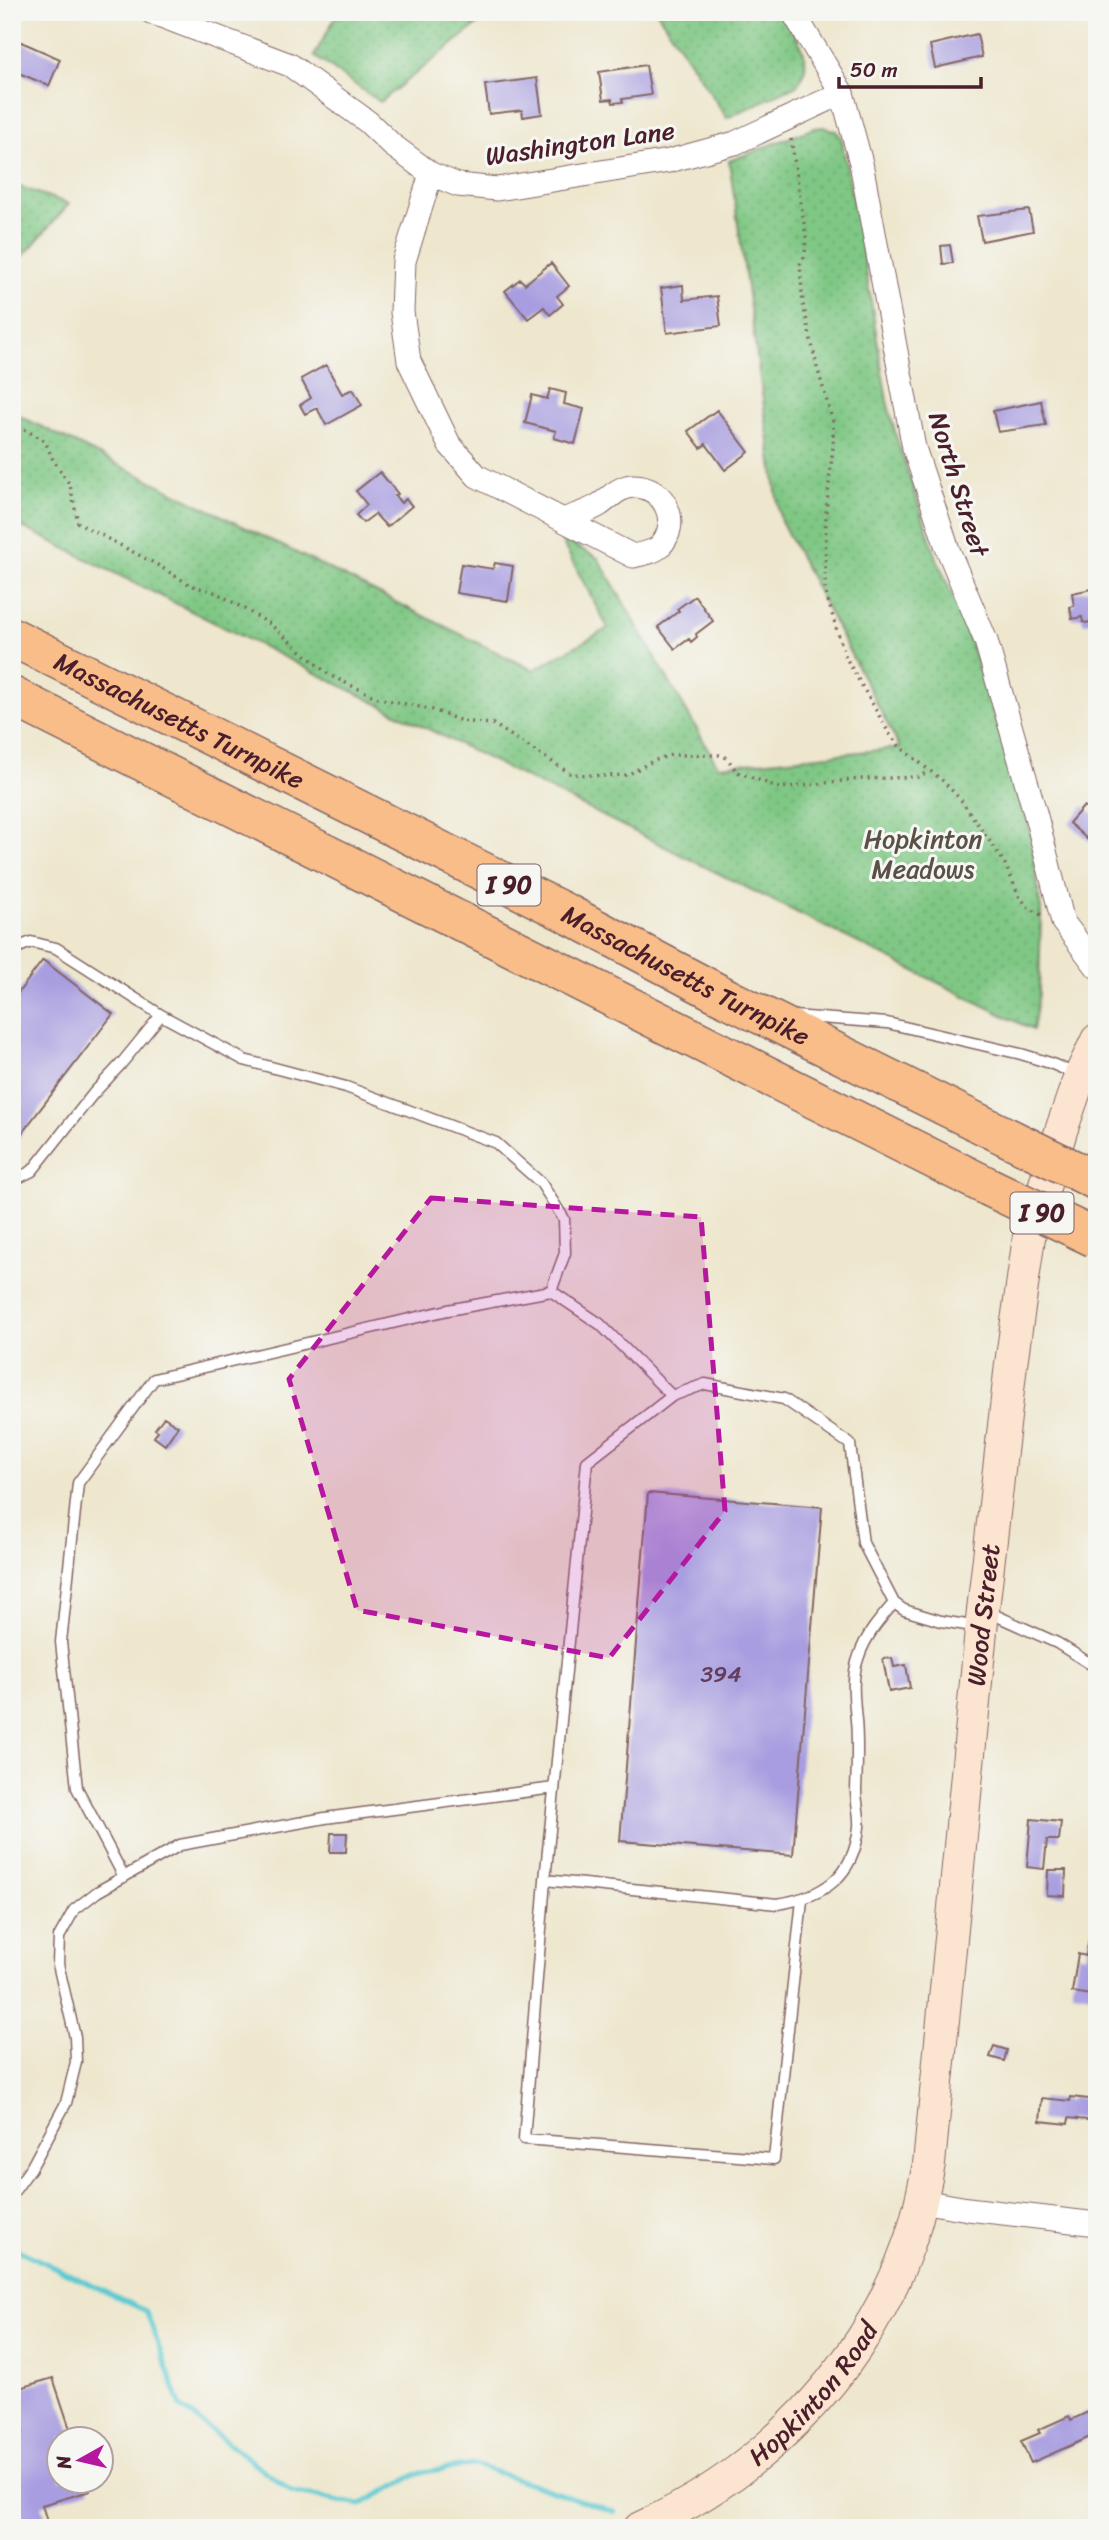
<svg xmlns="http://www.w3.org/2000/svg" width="1109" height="2540" viewBox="0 0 1109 2540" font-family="Sriracha,sans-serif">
<defs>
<pattern id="park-dots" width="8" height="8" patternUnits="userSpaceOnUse" patternTransform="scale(1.75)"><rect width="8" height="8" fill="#7fc784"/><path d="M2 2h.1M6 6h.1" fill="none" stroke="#6faa72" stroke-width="1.8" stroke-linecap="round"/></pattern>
</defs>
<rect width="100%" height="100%" fill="#f6f6f2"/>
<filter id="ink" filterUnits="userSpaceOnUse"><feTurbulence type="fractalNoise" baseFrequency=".0143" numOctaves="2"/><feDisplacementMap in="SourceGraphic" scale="14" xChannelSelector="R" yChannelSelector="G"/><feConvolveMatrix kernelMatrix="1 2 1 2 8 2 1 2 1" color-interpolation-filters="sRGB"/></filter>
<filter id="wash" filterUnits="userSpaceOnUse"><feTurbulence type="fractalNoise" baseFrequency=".00686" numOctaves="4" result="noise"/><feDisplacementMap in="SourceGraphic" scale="28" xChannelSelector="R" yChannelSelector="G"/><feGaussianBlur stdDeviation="1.57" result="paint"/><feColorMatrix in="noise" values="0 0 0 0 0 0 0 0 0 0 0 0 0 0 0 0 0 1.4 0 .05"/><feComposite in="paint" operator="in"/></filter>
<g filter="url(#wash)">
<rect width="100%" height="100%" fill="#eee7ce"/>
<path fill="url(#park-dots)" stroke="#647358" stroke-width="2" d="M338 12H493L380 102 314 56Z
M657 12H781C795 35 818 60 797 85L727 118Z
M823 127 836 131 841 137 865 264 887 401 898 443 937 559 965 626 1031 832 1041 911 1039 993 1033 1030 12 522V412L533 670 608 628 560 538 598 558 718 766 900 748 780 519 729 161 814 128Z
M12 184 69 204 12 269Z"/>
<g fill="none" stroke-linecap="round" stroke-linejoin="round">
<path stroke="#5cc9d1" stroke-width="5" d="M12 2247 146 2311 181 2407 292 2492 360 2505 421 2472 475 2465 615 2512
M812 2528 873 2524 879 2528"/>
</g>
<g id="blocks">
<path fill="#a89de0" d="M977 34 982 57 935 68 930 45Z
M19 41 60 59 49 86 12 70V55Z
M646 65 651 95 622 99 623 102 613 103 612 99 603 100 599 72Z
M537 78 542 114 523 117 522 110 489 114 485 85Z
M1029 210 1033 231 982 241 977 216Z
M950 245 953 263 943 264 941 246Z
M551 263 569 286 557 296 563 304 550 315 544 307 528 319 505 291 520 279 525 284Z
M683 285 684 300 717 296 721 326 667 333 661 288Z
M326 365 342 394 353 389 362 405 326 425 317 408 305 414 300 405 311 398 301 379Z
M550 389 566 393 564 404 584 409 575 444 554 438 556 431 525 423 532 395 547 399Z
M1041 401 1046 425 998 432 993 411Z
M717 410 749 452 725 470 706 444 701 448 688 431Z
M380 472 398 494 395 496 401 503 406 499 412 506 387 527 375 514 363 523 356 515 367 505 356 491Z
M495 563 513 566 508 601 456 593 461 564 493 569Z
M1097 588V620L1086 623 1083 622 1082 617 1072 619 1070 607 1074 606 1072 593Z
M695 596 713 621 696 634 697 637 691 642 689 639 675 649 658 627 679 611 677 609Z
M1084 806 1093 814 1097 810 1096 847 1069 823Z
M43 960 113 1014 12 1146V1001Z
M164 1417 178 1426 165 1445 154 1437 158 1431 155 1429Z
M648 1493 822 1507 793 1855 620 1841Z
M892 1658 894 1667 906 1665 910 1688 889 1692 883 1659Z
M1031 1819 1061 1822 1059 1840H1047L1044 1869 1027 1867Z
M331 1833H347L346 1852H330Z
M1048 1870H1066L1065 1896 1047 1895Z
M1089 1938 1097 1940V1996L1072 1992 1078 1954 1086 1956Z
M994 2046 1007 2050 1004 2061 990 2057Z
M1071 2097 1097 2100 1096 2121 1069 2118 1068 2124 1040 2121 1042 2098 1070 2101Z
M53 2378 73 2438H60V2480H87L90 2491 42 2505 49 2528H12V2436L23 2432 16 2389Z
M1088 2412 1097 2434 1031 2463 1021 2441 1040 2433 1038 2430 1069 2416 1071 2420Z"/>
</g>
</g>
<g filter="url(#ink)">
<use href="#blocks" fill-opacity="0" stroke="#836564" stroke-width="2"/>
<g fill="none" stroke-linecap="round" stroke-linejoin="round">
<g stroke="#836564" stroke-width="13">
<path id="lane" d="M12 950 31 942 56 948 161 1015 244 1060 346 1087 496 1143 541 1183 564 1219 565 1253 551 1291
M793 1016 887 1023 1021 1054 1050 1063 1078 1075
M12 1181 32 1171 93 1094 121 1064 161 1015
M672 1396 587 1462 545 1880 777 1904C823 1897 854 1877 859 1827 860 1815 856 1802 856 1790 857 1767 858 1743 856 1720 854 1698 851 1677 859 1656 866 1635 880 1619 894 1603
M986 1611 1057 1643 1097 1668
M124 1877 77 1788 61 1642 78 1483 154 1379 448 1310 551 1291 600 1324 672 1396 705 1384 784 1399 850 1444 863 1543 894 1603 904 1610 941 1621 979 1627
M545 1880 524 2139 774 2159 802 1900
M12 2194 31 2168 66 2103 76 2062 75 2037 58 1964 59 1937 74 1910 97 1892 180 1845 325 1818 554 1788"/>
</g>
<g stroke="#836564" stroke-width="25">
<path id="street" d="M151 12 290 65 368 122 392 145 431 174 458 185 497 189 669 161 735 143 842 93
M793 12 842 93 861 163 914 448 948 550 986 641 1036 816 1063 922 1097 967
M431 174 404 261 402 312 409 361 449 444 477 476 633 556C641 554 654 552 659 547 683 524 664 484 632 486 617 488 610 498 599 505 588 512 575 515 563 520
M921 2201 968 2209 1097 2224"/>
</g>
<g stroke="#836564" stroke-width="34">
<g id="secondary">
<path id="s1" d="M640 2528C762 2473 862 2373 908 2246 918 2220 923 2192 929 2164L983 1610 1011 1364 1029 1237 1061 1131 1080 1076 1097 1040"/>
</g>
</g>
<g stroke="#836564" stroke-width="41">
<g id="highway">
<path id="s2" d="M12 637 568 914 727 998 1005 1136"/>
<path d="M12 696 989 1187"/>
</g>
</g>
<path stroke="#836564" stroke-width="3.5" stroke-dasharray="2 5" stroke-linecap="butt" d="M791 139 806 236 805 255 800 265 803 304 817 367 833 422V447L826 512 825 590 835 624 846 658 889 733 900 747 943 781 961 800 1004 862 1019 896 1028 907 1041 915
M12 422 45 441 53 460 70 485 78 523 156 564 190 585 217 593 270 624 329 675 378 698 433 710 462 721 493 724 571 774 606 776 627 775 653 761 671 755H719L727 758 737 772 780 788 860 779 919 777 929 771"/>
<use href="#lane" stroke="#fff" stroke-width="10"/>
<use href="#street" stroke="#fff" stroke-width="23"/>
<use href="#secondary" stroke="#fce5d0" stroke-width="32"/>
<use href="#highway" stroke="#f8bd89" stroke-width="38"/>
<g stroke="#836564" stroke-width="41" stroke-linecap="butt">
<path id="highway-bridge" d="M1005 1136 1097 1181
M989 1187 1095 1238"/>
</g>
<use href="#highway-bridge" stroke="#f8bd89" stroke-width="38"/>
</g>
</g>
<path fill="#b5179e" fill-opacity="0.2" stroke="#b5179e" stroke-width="5" stroke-dasharray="14 9" stroke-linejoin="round" d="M431 1198 701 1217 725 1511 609 1658 357 1610 289 1379Z"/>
<g text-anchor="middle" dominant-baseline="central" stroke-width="6" stroke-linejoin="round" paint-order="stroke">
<g font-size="23" fill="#623e58">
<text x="721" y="1674">394</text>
</g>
<g fill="#f6f6f2" stroke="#7e6067" stroke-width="2">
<rect x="477.5" y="864.5" width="63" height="41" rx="5"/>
<rect x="1010.5" y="1192.5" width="63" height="41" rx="5"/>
</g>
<g font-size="24" font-weight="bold" fill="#4a1f2b">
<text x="509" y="885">I 90</text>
<text x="1042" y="1213">I 90</text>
</g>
<g font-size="26" fill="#4a1f2b" stroke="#f6f6f2">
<text transform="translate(580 143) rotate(-8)">Washington Lane</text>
<text transform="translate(959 484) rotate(73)">North Street</text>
<text stroke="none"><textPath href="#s2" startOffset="187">Massachusetts Turnpike</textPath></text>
<text stroke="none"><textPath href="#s2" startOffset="754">Massachusetts Turnpike</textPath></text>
<text stroke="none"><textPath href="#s1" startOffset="1036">Wood Street</textPath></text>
<text stroke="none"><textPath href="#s1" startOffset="222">Hopkinton Road</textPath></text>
</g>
<g font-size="26" fill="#5a5146" stroke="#f6f6f2">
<text x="923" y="839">Hopkinton<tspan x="923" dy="30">Meadows</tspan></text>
</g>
</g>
<rect width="1109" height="2540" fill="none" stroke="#f6f6f2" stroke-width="42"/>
<g transform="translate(80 2460) rotate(262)"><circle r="33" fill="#f6f6f2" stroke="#b1a0a2" stroke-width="2"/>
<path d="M0-5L12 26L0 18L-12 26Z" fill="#b5179e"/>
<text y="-10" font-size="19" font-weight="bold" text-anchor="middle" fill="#4a1f2b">N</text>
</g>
<path d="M839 77v10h142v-10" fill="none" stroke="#4a1f2b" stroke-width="3.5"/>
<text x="850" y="77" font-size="21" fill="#4a1f2b" stroke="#f6f6f2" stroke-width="5" paint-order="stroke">50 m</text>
</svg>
